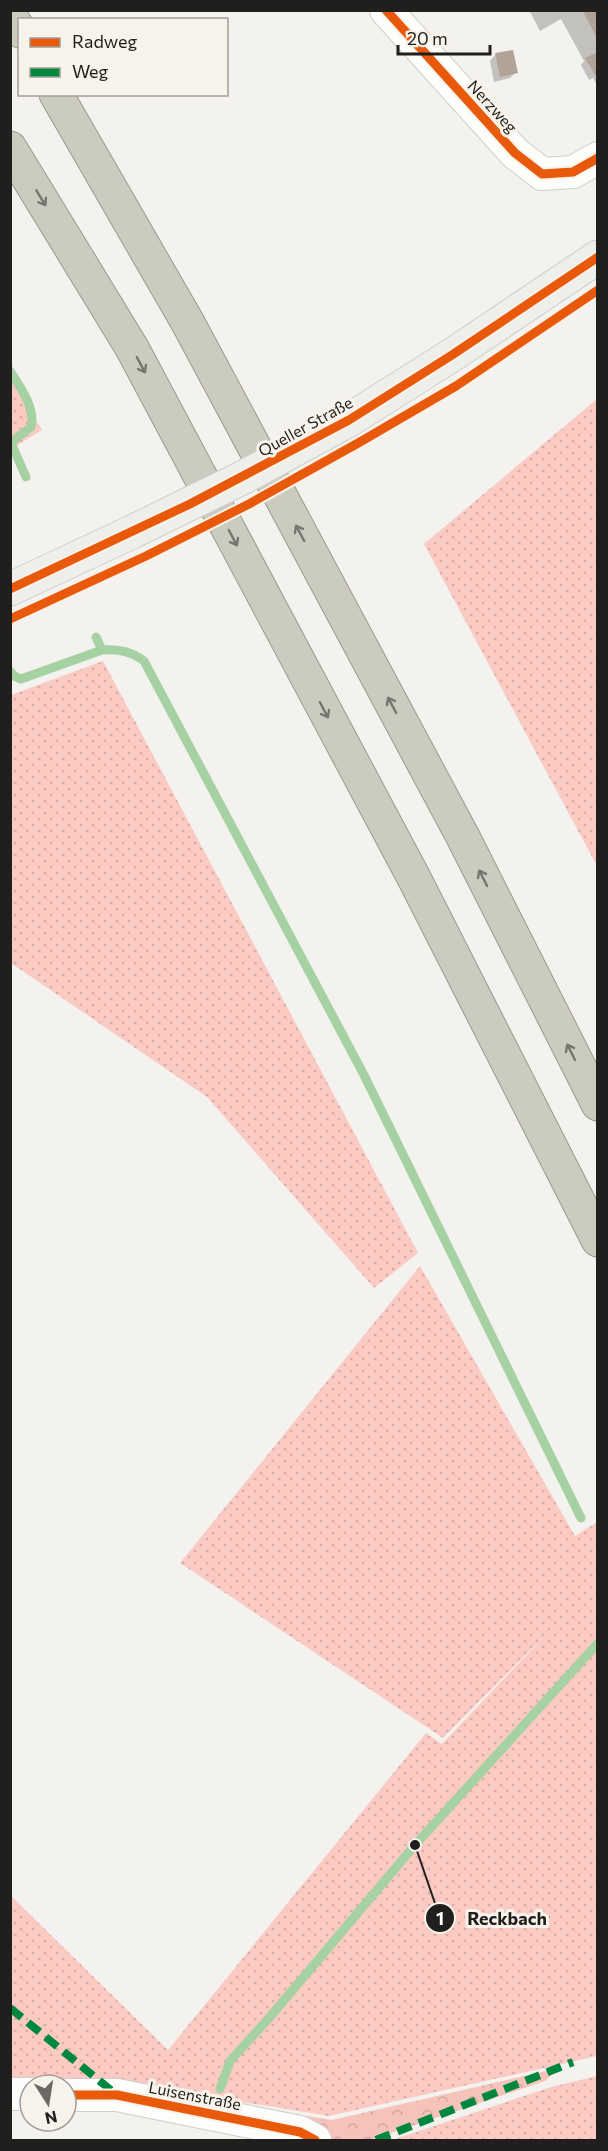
<svg xmlns="http://www.w3.org/2000/svg" width="608" height="2151" viewBox="0 0 608 2151" font-family="Commissioner,sans-serif">
<defs>
<pattern id="grass-dots" width="8" height="8" patternUnits="userSpaceOnUse" patternTransform="scale(1.5)"><rect width="8" height="8" fill="#facac3"/><path d="M2 2h.1M6 6h.1" fill="none" stroke="#d6ada7" stroke-width="1.8" stroke-linecap="round"/></pattern>
<pattern id="forest-crowns" width="20" height="18" patternUnits="userSpaceOnUse" patternTransform="scale(1.5)"><rect width="20" height="18" fill="#f6c3bb"/><path d="M2 6a3 3 0 1 1 6 0M12 15a3 3 0 1 1 6 0" fill="none" stroke="#d3a7a0"/></pattern>
</defs>
<rect width="100%" height="100%" fill="#f4f2ee"/>
<path fill="url(#grass-dots)" d="M11 381 42 430 11 449H10Z
M597 399V866L424 544Z
M103 661 418 1253 374 1288 207 1097 11 963V695Z
M420 1266 575 1536 597 1522V2056L329 2116 126 2083 11 2080 10 1895 168 2050 426 1733 442 1744 552 1628 443 1738 180 1563Z
M597 2076V2140H392L551 2087Z"/>
<path fill="url(#forest-crowns)" d="M559 2068 545 2081 370 2140H325L201 2099 332 2120Z"/>
<path fill="#0003" d="M529 10H598V87L593 78 589 80 581 65 584 61 561 19 540 31Z
M512 51 516 72 510 78 494 82 490 61 495 55Z"/>
<g fill="none" stroke-linecap="round" stroke-linejoin="round">
<path stroke="#a6d1a3" stroke-width="9" d="M10 371C20 386 36 409 31 427L10 443
M11 443 26 477
M96 637 102 650
M10 671 14 676 21 679 102 650C118 649 131 651 144 661L364 1075 581 1518
M220 2089 230 2061 269 2018 415 1845 598 1643"/>
</g>
<path fill="#b1a397" d="M582 10H598V40Z
M513 50 518 73 500 77 495 53Z
M598 52V74L595 75 585 58Z"/>
<g fill="none" stroke-linecap="round" stroke-linejoin="round">
<g stroke="#cfcecb" stroke-width="34">
<path id="street" d="M386 10 515 153 542 174 573 172 598 158
M10 2094H30
M66 2095H117L300 2132 315 2140"/>
</g>
<g stroke="#cfcecb" stroke-width="35">
<path id="secondary" d="M349 420 452 355 598 257
M10 589 132 532"/>
</g>
<g stroke="#9a9a8b" stroke-width="35">
<path id="highway" d="M10 16 20 31
M56 94 188 323 463 837 598 1104
M10 148 132 348 414 878 598 1240"/>
</g>
<use href="#street" stroke="#fdfdfc" stroke-width="32"/>
<use href="#secondary" stroke="#eeeeea" stroke-width="33"/>
<use href="#highway" stroke="#cbccbf" stroke-width="33"/>
<g stroke="#cfcecb" stroke-width="35" stroke-linecap="butt">
<path id="secondary-bridge" d="M132 532 242 478 349 420"/>
</g>
<use href="#secondary-bridge" stroke="#eeeeea" stroke-width="33"/>
<path stroke="#00873e" stroke-width="8" stroke-dasharray="15 8" stroke-linecap="butt" d="M10 2008 117 2095
M376 2140 573 2062"/>
<g stroke="#f7f3eb" stroke-width="13">
<path id="cycleway" d="M386 10 515 153 542 174 573 172 598 158
M10 589 190 504 349 420 452 355 598 257
M10 619 146 556 249 504 360 442 456 386 598 290
M66 2095H117L300 2132 315 2140"/>
</g>
<use href="#cycleway" stroke="#e8590c" stroke-width="9"/>
</g>
<defs><path id="oneway-shaft" d="M-6 0H5M1.5-3L5.5 0L1.5 3" fill="none" stroke-width="1.6" stroke-linecap="round" stroke-linejoin="round" transform="scale(1.5)"/></defs>
<g stroke="#76766e">
<use href="#oneway-shaft" transform="translate(41 198) rotate(59)"/>
<use href="#oneway-shaft" transform="translate(141 365) rotate(62)"/>
<use href="#oneway-shaft" transform="translate(300 533) rotate(-118)"/>
<use href="#oneway-shaft" transform="translate(233 538) rotate(62)"/>
<use href="#oneway-shaft" transform="translate(392 705) rotate(-118)"/>
<use href="#oneway-shaft" transform="translate(324 710) rotate(62)"/>
<use href="#oneway-shaft" transform="translate(483 878) rotate(-117)"/>
<use href="#oneway-shaft" transform="translate(571 1052) rotate(-117)"/>
</g>
<g text-anchor="middle" dominant-baseline="central" stroke-width="6" stroke-linejoin="round" paint-order="stroke">
<g font-size="16" fill="#211f1d" stroke="#f7f3eb">
<text transform="translate(493 106) rotate(48)">Nerzweg</text>
<text transform="translate(305 426) rotate(-29)">Queller Straße</text>
<text transform="translate(195 2095) rotate(11)">Luisenstraße</text>
</g>
</g>
<path fill="none" stroke="#211f1d" stroke-width="2" d="M415 1845L440 1918"/>
<g fill="#211f1d" stroke="#f7f3eb" stroke-width="2">
<circle cx="415" cy="1845" r="6"/>
<circle cx="440" cy="1918" r="15"/>
</g>
<g font-size="18" text-anchor="middle" font-weight="bold" fill="#fff">
<text x="440" y="1925">1</text>
</g>
<g font-size="18" text-anchor="middle" font-weight="bold" fill="#211f1d" stroke="#f7f3eb" stroke-width="6" stroke-linejoin="round" paint-order="stroke">
<text x="507" y="1925">Reckbach</text>
</g>
<rect width="608" height="2151" fill="none" stroke="#211f1d" stroke-width="24"/>
<rect x="18" y="18" width="210" height="78" fill="#f7f3eb" stroke="#a19e99" stroke-width="1.5"/>
<rect x="30" y="38" width="30" height="9" fill="#e8590c" stroke="#a19e99" stroke-width="1.5"/>
<text x="72" y="48" font-size="18" fill="#211f1d">Radweg</text>
<rect x="30" y="68" width="30" height="9" fill="#00873e" stroke="#a19e99" stroke-width="1.5"/>
<text x="72" y="78" font-size="18" fill="#211f1d">Weg</text>
<g transform="translate(48 2103) rotate(168)"><circle r="28" fill="#f7f3eb" stroke="#a19e99" stroke-width="1.5"/>
<path d="M0-4.5L10 22L0 15L-10 22Z" fill="#6b6966"/>
<text y="-9" font-size="16" font-weight="bold" text-anchor="middle" fill="#211f1d">N</text>
</g>
<path d="M398 45v9h92v-9" fill="none" stroke="#211f1d" stroke-width="3"/>
<text x="407" y="45" font-size="18" fill="#211f1d" stroke="#f7f3eb" stroke-width="4.5" paint-order="stroke">20 m</text>
</svg>
